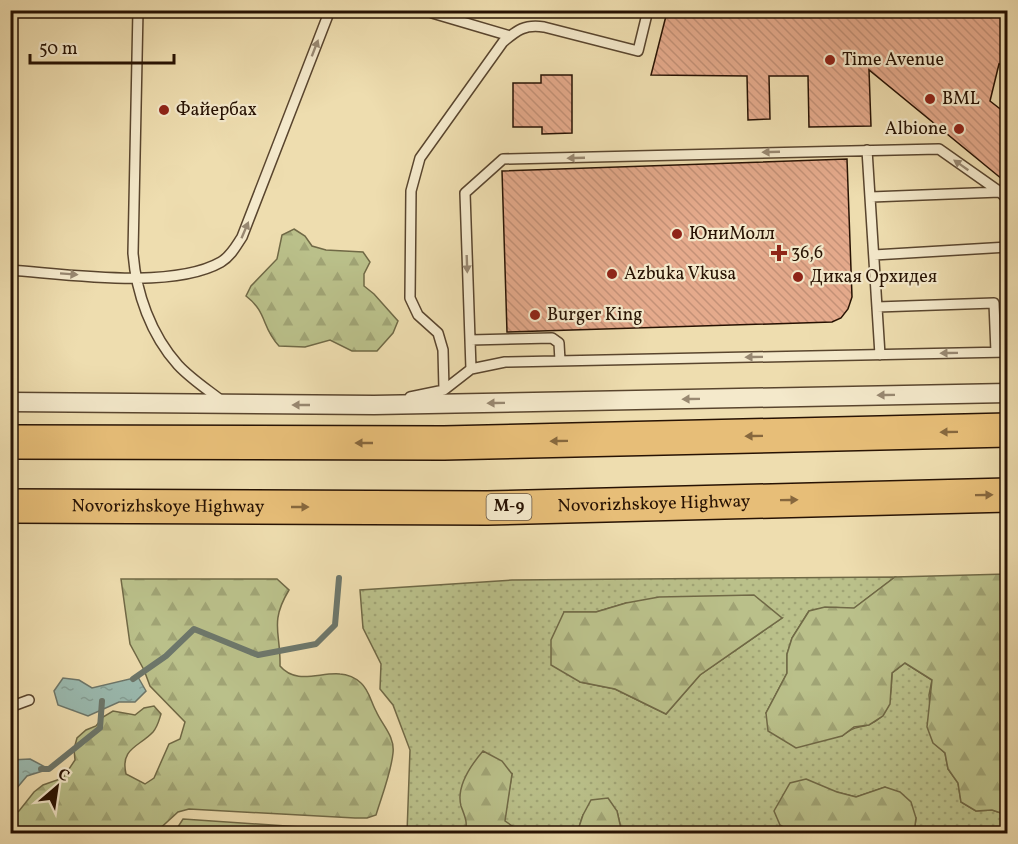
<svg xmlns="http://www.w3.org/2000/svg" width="1018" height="844" viewBox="0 0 1018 844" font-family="Vollkorn,serif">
<defs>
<pattern id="grass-dots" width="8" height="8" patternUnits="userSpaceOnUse" patternTransform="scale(1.5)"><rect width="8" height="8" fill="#bac08a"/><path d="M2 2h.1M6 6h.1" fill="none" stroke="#a0a475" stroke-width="1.8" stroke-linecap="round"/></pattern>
<pattern id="forest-firs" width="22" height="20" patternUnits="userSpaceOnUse" patternTransform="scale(1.5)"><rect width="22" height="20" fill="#bac08a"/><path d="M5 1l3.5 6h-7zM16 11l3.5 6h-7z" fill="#a0a475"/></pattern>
<pattern id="water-ripples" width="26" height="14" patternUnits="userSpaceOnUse" patternTransform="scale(1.5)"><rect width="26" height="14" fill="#9bbbb1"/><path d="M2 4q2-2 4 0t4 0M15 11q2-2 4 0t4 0" fill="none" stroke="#86a097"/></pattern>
<pattern id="building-back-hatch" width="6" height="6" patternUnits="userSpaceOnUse" patternTransform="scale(1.5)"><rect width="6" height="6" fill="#e5aa8c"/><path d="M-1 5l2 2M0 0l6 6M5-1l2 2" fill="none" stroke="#c49177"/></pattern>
</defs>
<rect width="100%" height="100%" fill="#eeddaf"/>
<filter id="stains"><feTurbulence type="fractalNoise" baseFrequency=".00333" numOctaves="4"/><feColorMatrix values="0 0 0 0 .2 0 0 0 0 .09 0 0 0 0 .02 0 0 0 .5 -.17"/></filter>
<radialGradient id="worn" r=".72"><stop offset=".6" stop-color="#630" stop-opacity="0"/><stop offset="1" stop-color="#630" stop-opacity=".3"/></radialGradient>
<path fill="url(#grass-dots)" stroke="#706946" stroke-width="1.5" fill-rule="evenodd" d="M895 577 853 609C837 606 825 607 809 611L792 638 787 654V673L766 713 842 736C855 726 854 729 868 725 892 716 891 694 892 673L905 663 932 680 929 695 933 742 945 753 948 769 958 783 961 802 976 811 992 810 1007 815V833H914L916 818 885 787 856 797 837 792 780 825 793 833H622L617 811 583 815 577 833H537L518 830 504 821 512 774 461 804 468 822 465 833H407L410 750 393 705 380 689 381 664 363 628 360 590 512 580ZM626 603 782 618 700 675 666 714 615 689 580 682 564 612H596Z"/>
<path fill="url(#forest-firs)" stroke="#706946" stroke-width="1.5" d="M294 229 305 236 312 246 326 250 363 252 370 262 364 274V286L374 294 398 321 393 333 377 351H352L330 340 305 347 279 346C261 327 268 313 246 296L251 286 277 259 282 235Z
M1007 574V815L992 810 976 811 961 802 958 783 948 769 945 753 933 743 927 727 932 680 905 663 892 673 890 704 883 716 869 725 854 727 842 736 796 748 768 731 766 713 787 673V654L792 638 809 611 825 607 854 608 895 577Z
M121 579H277L289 590C269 623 281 633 280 666 296 685 320 672 340 674 347 674 356 678 361 683 369 690 371 702 376 711 382 725 395 736 393 753 391 773 382 795 376 815L367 818H355L189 809 178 812 155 833H11V817L19 811 34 792 43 785 63 778 75 760 74 749 77 738 86 730 96 726 103 717 113 711 135 715 144 708 154 706 161 714C159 720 158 726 153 732 139 747 120 748 126 774L145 784 154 778 169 744 180 739 185 722 150 686 144 670 130 644Z
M754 595 782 618 700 675 666 714 615 689 580 682 551 665V640L564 612H596L626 603 659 597Z
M483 751 502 761 512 774 505 821 518 830 537 833H465C468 822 465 817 461 806 456 787 471 765 483 751Z
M806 779 837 792 856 797 885 787 900 792 911 802 916 818 914 833H793L780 825 774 811 790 783Z
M608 798 617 811 622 833H577L583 815 591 800Z"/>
<path fill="#bac08a" stroke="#706946" stroke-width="1.5" d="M183 819 388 833H174Z"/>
<path fill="url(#water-ripples)" stroke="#6d776b" stroke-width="1.5" d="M138 677 146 691 135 702H119L88 716 58 705 54 691 63 678 79 680 92 688Z
M30 759 49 769 27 776 11 795V760Z"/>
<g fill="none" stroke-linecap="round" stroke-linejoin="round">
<path stroke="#6d776b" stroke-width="6" d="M133 679 166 656 194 629 258 655 316 644 335 625 339 578
M41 769H49L100 728 102 701"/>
</g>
<path fill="url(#building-back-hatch)" stroke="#271203" stroke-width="1.5" d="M677 10H1008V66L999 64 990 101 1008 115V184L869 70 871 126 809 127 808 76H769L770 119 748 120 747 76 651 75 667 12Z
M541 75H572V133L542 134V127H513V83H541Z
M847 159 852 297 848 309 841 318 832 322 507 332 502 171Z"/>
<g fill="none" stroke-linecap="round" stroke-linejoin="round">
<g stroke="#59452e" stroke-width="12">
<path id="lane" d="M138 10 133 253C136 293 151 335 178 365 191 379 208 390 222 401
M431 10 432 13 510 36
M867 150 880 355
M871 197 1000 192
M874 255 1008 247
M10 270C67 274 172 290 221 262 231 256 236 246 242 237L330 10
M877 307 994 303 996 352
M470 340 552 338 559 343 560 361
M471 369 465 193 503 159 939 149 1000 192 1008 200
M444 390 443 350 438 333 418 315 410 298 411 191 420 158 503 42C517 30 525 24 544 27L638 51 648 10
M410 397 444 390 471 369 505 362 1008 352
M10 707 29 700"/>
</g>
<g stroke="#59452e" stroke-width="21">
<path id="street" d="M10 402 374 405 1008 393"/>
</g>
<g stroke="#271203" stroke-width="36">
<g id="highway">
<path d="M10 442 444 443 1008 430"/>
<path id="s1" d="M10 506 487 508 1008 495"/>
</g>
</g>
<use href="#lane" stroke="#f4e9cb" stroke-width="9"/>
<use href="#street" stroke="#f4e9cb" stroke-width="18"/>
<use href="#highway" stroke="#e7be78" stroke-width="33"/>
</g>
<defs><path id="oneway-solid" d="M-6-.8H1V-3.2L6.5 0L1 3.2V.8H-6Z" transform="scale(1.5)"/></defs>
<g fill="#988871">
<use href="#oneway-solid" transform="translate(315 48) rotate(-69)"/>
<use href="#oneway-solid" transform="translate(771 152) rotate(178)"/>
<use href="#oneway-solid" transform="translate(576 158) rotate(178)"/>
<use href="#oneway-solid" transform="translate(961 165) rotate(-145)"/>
<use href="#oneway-solid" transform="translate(245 230) rotate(-67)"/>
<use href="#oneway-solid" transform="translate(467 264) rotate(88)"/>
<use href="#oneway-solid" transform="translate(69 274) rotate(4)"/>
<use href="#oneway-solid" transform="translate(949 353) rotate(179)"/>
<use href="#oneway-solid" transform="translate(754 357) rotate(179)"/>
<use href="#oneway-solid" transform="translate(886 395) rotate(179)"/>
<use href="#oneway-solid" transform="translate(691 399) rotate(179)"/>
<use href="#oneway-solid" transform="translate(496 403) rotate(179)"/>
<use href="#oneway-solid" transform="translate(301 405) rotate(-180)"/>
</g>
<g fill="#87683e">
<use href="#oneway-solid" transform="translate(949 432) rotate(179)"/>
<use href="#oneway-solid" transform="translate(754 436) rotate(179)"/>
<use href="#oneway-solid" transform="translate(559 441) rotate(179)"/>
<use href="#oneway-solid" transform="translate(364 443) rotate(-180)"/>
<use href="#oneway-solid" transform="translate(984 495) rotate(-1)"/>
<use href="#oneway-solid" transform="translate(789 500) rotate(-1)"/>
<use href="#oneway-solid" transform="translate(300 507)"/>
</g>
<g fill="#8f2418" stroke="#f4e9cb" stroke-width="2">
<circle cx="830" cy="60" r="6"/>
<circle cx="930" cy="99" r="6"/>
<circle cx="164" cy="110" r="6"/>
<circle cx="959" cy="129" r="6"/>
<circle cx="677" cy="234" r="6"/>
<path d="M776 244h6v6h6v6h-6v6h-6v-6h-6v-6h6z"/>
<circle cx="612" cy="274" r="6"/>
<circle cx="798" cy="277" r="6"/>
<circle cx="535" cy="315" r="6"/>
</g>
<g text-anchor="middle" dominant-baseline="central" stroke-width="4.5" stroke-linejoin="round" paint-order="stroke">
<rect fill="#f4e9cb" stroke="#64523f" stroke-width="1.5" x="486.5" y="494" width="45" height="26" rx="4.5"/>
<g font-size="16" font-weight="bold" fill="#271203">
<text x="509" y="507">М-9</text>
</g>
<g font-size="18" fill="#271203" stroke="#f4e9cb" text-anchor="start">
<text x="842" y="60">Time Avenue</text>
<text x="942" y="99">BML</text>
<text x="176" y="110">Файербах</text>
<text x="947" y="129" text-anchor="end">Albione</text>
<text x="689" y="234">ЮниМолл</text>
<text x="791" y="253">36,6</text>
<text x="624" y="274">Azbuka Vkusa</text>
<text x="810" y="277">Дикая Орхидея</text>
<text x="547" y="315">Burger King</text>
</g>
<g font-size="18" fill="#271203" stroke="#f4e9cb">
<text stroke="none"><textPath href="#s1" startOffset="644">Novorizhskoye Highway</textPath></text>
<text stroke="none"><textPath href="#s1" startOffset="158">Novorizhskoye Highway</textPath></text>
</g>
</g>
<rect width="1018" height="844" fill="none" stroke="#eeddaf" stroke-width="36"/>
<rect x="12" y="12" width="994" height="820" fill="none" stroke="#271203" stroke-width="3"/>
<rect x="18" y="18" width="982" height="808" fill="none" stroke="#271203" stroke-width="1.5"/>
<g transform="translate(57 787) rotate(29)" stroke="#f4e9cb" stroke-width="4.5" paint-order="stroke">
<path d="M0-4.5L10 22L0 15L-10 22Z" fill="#271203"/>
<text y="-9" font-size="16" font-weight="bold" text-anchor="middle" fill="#271203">С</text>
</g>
<path d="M30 54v9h144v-9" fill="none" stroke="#271203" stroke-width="3"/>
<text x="39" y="54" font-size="18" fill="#271203" stroke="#f4e9cb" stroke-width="4.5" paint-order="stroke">50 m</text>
<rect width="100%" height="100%" filter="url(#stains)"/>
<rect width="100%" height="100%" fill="url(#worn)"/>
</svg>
